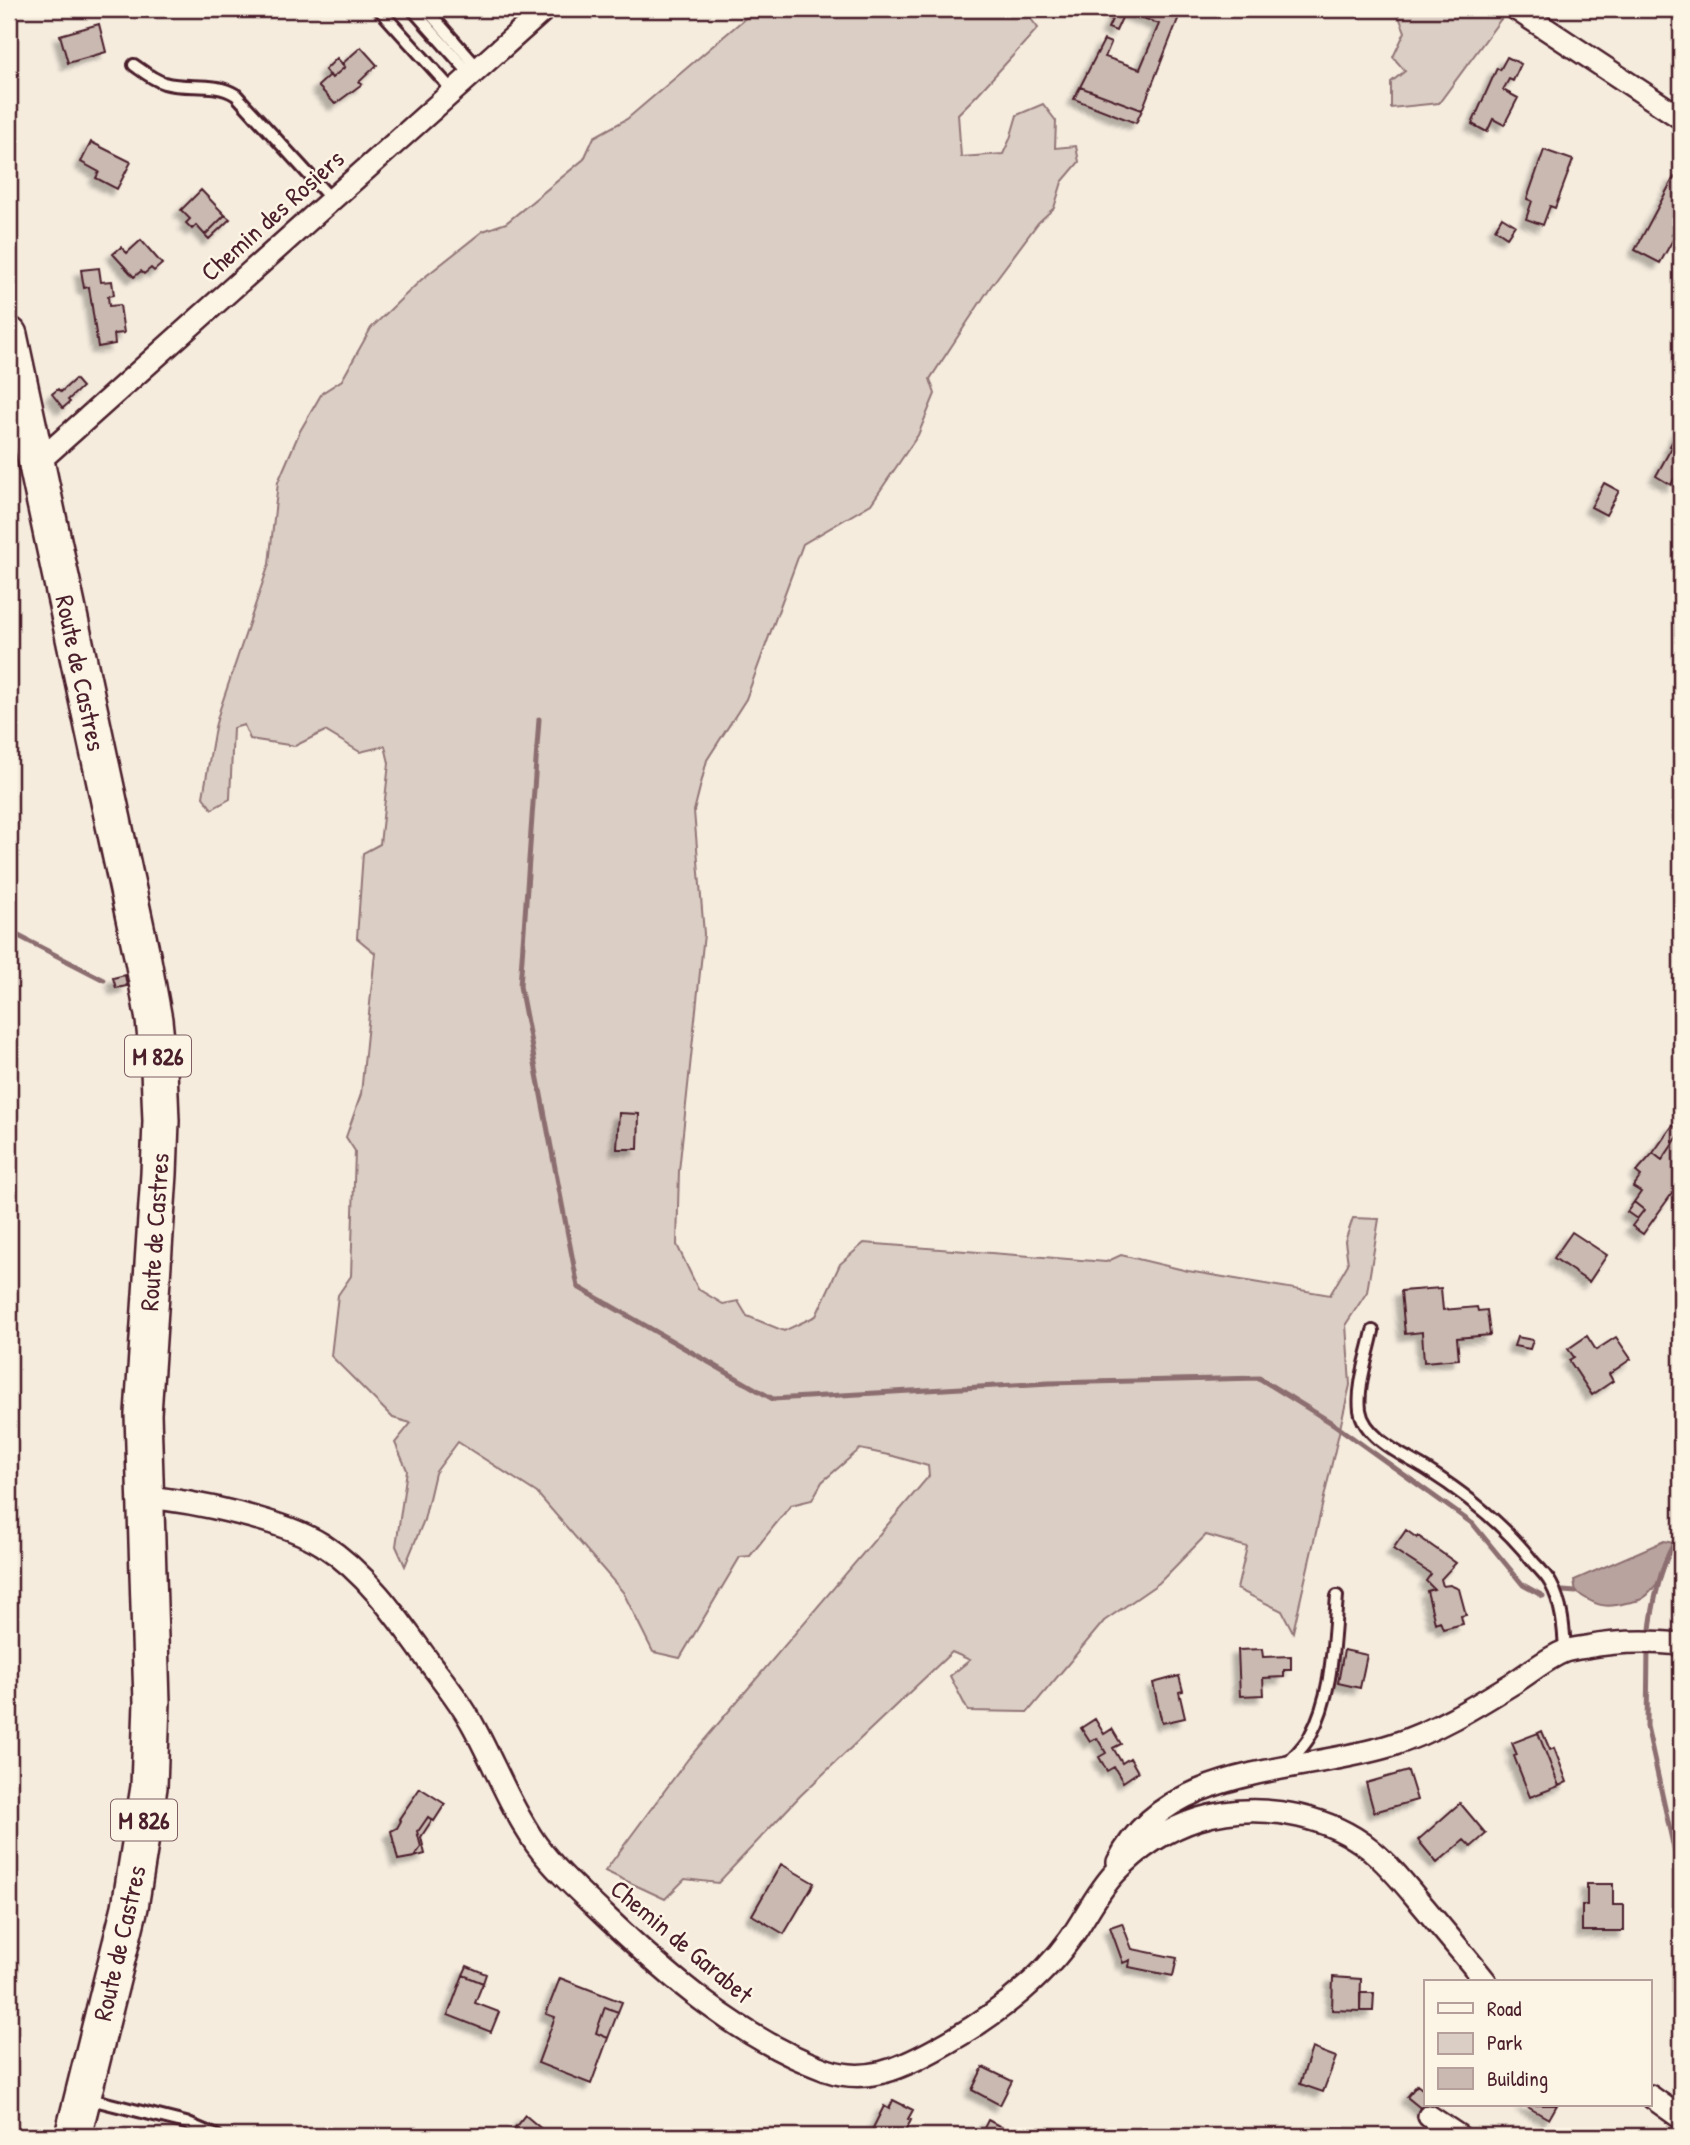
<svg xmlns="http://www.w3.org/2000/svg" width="1690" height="2145" viewBox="0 0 1690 2145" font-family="'Patrick Hand',sans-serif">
<defs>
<filter id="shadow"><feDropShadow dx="-6" dy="6" stdDeviation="2" flood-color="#0004"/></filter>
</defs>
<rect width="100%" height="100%" fill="#f5ecde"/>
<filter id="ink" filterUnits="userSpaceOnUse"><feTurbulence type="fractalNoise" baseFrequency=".0143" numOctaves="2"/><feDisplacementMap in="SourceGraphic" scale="14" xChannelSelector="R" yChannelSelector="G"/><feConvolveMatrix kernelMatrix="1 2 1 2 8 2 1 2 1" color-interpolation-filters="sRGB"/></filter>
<g filter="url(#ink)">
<path fill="#dbcec4" stroke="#927678" stroke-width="2" d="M756 9H1023L1038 28 977 95 958 114 961 157 1003 154 1010 139 1017 115 1043 104 1056 121 1055 148 1076 146 1079 162 1062 182 1054 208 1038 223 991 286 930 379 935 394 918 435 871 504 803 544 746 699 707 760 694 811 704 934 679 1171 677 1245 698 1289 723 1304 738 1301 747 1316 784 1331 816 1316 840 1264 864 1243 1106 1262 1121 1255 1188 1271 1330 1295 1348 1264 1345 1241 1353 1218 1379 1219 1367 1292 1346 1324 1350 1385 1293 1632 1282 1611 1237 1589 1247 1547 1206 1535 1159 1583 1104 1621 1028 1712 968 1711 950 1676 970 1660 952 1652 800 1796 718 1883 685 1879 665 1899 605 1871 688 1759 929 1476 928 1466 893 1456 860 1449 822 1482 812 1500 791 1505 750 1556 740 1557 680 1658 653 1652 623 1592 537 1493 458 1442 435 1473 424 1520 405 1566 396 1546 407 1470 395 1443 411 1423 393 1418 331 1356 338 1295 351 1276 355 1151 346 1137 361 1094 375 953 357 938 363 853 380 844 389 763 385 746 360 752 325 731 295 746 250 739 244 725 233 728 230 799 212 809 203 797 215 727 220 709 269 564 278 482 300 431 322 393 342 380 371 328 421 280 483 231 506 223 584 159 594 137 627 119Z
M1396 9H1501L1506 12 1439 103 1391 108V82L1405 71 1393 57 1405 32Z"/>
<path fill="#b8a39e" stroke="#8c6e70" stroke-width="2" d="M1664 1541 1673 1543C1667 1562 1661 1587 1642 1599 1638 1601 1631 1602 1626 1603 1603 1609 1595 1605 1576 1592L1574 1580Z"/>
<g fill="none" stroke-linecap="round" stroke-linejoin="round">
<path stroke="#8c6e70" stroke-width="5" d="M539 719 520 986 578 1287 773 1399 1049 1383 1259 1378 1332 1423 1473 1524 1523 1585 1543 1596
M9 931 104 980
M1563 1591 1576 1592
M1649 1638C1652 1608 1661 1557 1681 1533
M1648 1648 1647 1726 1676 1858 1681 1870"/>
</g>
<path fill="#cab9b1" stroke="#4a1f2b" stroke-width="2" filter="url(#shadow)" d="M1117 9H1182L1142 110 1080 87 1104 40 1111 43 1105 57 1140 69 1159 24 1125 11 1116 31 1108 28Z
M99 24 106 52 68 63 60 35Z
M361 47 377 65 359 82 362 84 335 104 318 86 330 75 332 78 345 67 342 64Z
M1507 57 1521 64 1513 81 1509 79 1503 90 1518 98 1504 125 1493 119 1487 132 1472 124 1497 68 1500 70Z
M337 58 345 67 332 78 325 70Z
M1080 87 1142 110 1136 123 1074 99Z
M91 142 131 162 117 189 96 178 99 172 81 162Z
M1544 150 1573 160 1555 208 1550 206 1543 225 1526 219 1532 201 1527 199Z
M1674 177 1681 181V217L1672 235 1675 236 1660 263 1635 250Z
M201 190 225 215 205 235 196 225 192 229 186 223 190 219 181 210Z
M225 215 230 219 209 239 205 235Z
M1502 217 1515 225 1507 237 1495 229Z
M141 240 162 264 154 271 151 268 144 274 141 271 134 277 113 254 121 247 127 253Z
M99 268 101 282 112 281 114 295 108 296 109 306 120 305 124 333 114 334 115 344 98 347 89 287 84 288 81 270Z
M75 379 82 387 68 400 70 402 63 408 52 394 58 389 61 392Z
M1681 425V470L1678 471 1671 485 1656 476 1672 447 1670 446Z
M1604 483 1619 491 1606 515 1591 507Z
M125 975 127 986 116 988 113 978Z
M619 1113 639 1114 638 1149H617Z
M1673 1125 1681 1132 1662 1160 1653 1153Z
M1681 1132V1181L1643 1234 1632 1226 1644 1210 1634 1202 1641 1192 1633 1187 1641 1176 1636 1172 1653 1153 1662 1160Z
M1634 1202 1644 1210 1637 1219 1627 1212Z
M1572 1232 1607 1255 1589 1282 1554 1258Z
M1441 1288 1443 1310 1477 1307 1478 1311 1487 1310 1490 1335 1457 1338 1459 1359 1424 1362 1422 1332 1405 1334 1401 1291Z
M1587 1336 1596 1350 1616 1337 1631 1359 1609 1374 1613 1381 1592 1395 1569 1360 1574 1357 1568 1349Z
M1517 1337 1533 1340 1530 1349 1514 1346Z
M1406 1530 1417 1538 1418 1536 1456 1563 1441 1579 1443 1586 1450 1585 1459 1589 1466 1615 1461 1616 1463 1624 1443 1629 1440 1621 1435 1623 1427 1591 1434 1589 1426 1581 1431 1574 1393 1549Z
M1262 1649 1263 1657 1291 1656V1670H1284V1677L1263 1678 1264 1695 1240 1696 1238 1650Z
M1344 1650 1367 1655 1360 1688 1338 1683Z
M1179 1676 1183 1691 1179 1692 1185 1718 1162 1723 1153 1683Z
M1095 1719 1104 1734 1112 1729 1121 1744 1113 1748 1122 1763 1130 1758 1138 1772 1123 1782 1114 1767 1107 1771 1099 1757 1106 1753 1097 1738 1090 1742 1081 1728Z
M1542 1731 1550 1750 1554 1748 1567 1782 1559 1786 1538 1733Z
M1538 1733 1559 1786 1530 1797 1514 1756 1517 1755 1512 1743Z
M1408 1771 1417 1800 1374 1812 1366 1783Z
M420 1788 445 1804 434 1821 428 1817 419 1830 417 1831 421 1847 414 1857 398 1860 391 1831 397 1828 401 1821 399 1819Z
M1460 1803 1486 1834 1471 1847 1464 1840 1437 1863 1418 1840Z
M428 1817 432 1820 421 1837 425 1854 414 1857 421 1847 417 1831 419 1830Z
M781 1864 814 1883 784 1934 752 1915Z
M1587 1884H1613V1905H1624V1931H1582V1905H1587Z
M1122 1923 1132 1949 1177 1958 1173 1976 1129 1967 1130 1960 1123 1963 1110 1927Z
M467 1966 486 1974 483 1983 463 1975Z
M463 1975 483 1983 475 2003 499 2012 491 2032 448 2015Z
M1333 1977 1361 1979 1360 2011 1332 2010Z
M560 1978 622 2002 618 2012 605 2007 596 2033 608 2038 591 2084 538 2063 555 2017 546 2014Z
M1360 1993H1374L1373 2011H1360Z
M605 2007 618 2012 608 2038 596 2033Z
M1312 2048 1336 2057 1323 2092 1300 2084Z
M983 2067 1012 2081 1000 2105 972 2090Z
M1417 2085 1426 2092V2105H1430L1424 2111 1407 2097Z
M893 2100 913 2110 908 2119 911 2120 903 2136H869L884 2106 889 2109Z
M1524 2105H1557L1549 2119Z
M525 2115 545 2132 542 2136H508Z
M988 2120 1018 2136H980Z"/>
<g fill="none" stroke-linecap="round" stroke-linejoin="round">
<g stroke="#4a1f2b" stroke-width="16">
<path id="lane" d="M379 9 453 91
M412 9 471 75
M426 9 478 68
M134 65C144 72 152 79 164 83 188 90 214 81 236 95L332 200
M1373 1331C1368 1356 1357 1385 1360 1410 1364 1438 1405 1456 1426 1469 1467 1495 1504 1524 1534 1563 1540 1569 1547 1576 1551 1584 1562 1604 1564 1629 1565 1651
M1285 1766C1293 1757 1304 1747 1310 1736 1333 1694 1333 1643 1337 1596
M86 2098 186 2123 217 2136"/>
</g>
<g stroke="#4a1f2b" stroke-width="26">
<path id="street" d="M1516 9 1681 118
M37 463 545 9
M145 1497C192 1501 284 1520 323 1545 367 1573 399 1620 429 1662 445 1683 462 1704 474 1727 495 1766 511 1808 536 1844 555 1870 580 1892 603 1914 668 1976 740 2039 826 2070 866 2084 899 2069 934 2050 984 2023 1037 1985 1070 1939 1085 1918 1097 1892 1115 1873 1164 1821 1228 1800 1299 1816 1325 1822 1349 1832 1370 1849 1391 1866 1407 1887 1424 1907 1445 1932 1466 1957 1486 1982
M1118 1862C1167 1763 1301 1774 1392 1745 1436 1731 1476 1706 1515 1682 1531 1672 1547 1658 1565 1651 1571 1649 1579 1648 1586 1647 1618 1641 1649 1641 1681 1644
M1650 2096 1681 2118
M1429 2116 1459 2136"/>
</g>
<g stroke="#4a1f2b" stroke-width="40">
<path id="primary" d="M9 335 143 960 154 1020 159 1069 161 1121 159 1174 143 1414 152 1702 149 1787 130 1907 73 2136"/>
</g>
<use href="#lane" stroke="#fcf5e5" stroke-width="10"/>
<use href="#street" stroke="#fcf5e5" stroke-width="21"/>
<use href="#primary" stroke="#fcf5e5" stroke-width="35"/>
</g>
</g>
<g text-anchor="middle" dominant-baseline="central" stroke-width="5" stroke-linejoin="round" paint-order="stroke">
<g fill="#fcf5e5" stroke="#7f5f63" stroke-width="2">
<rect x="125" y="1035.5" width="66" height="41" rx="5"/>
<rect x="111" y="1799.5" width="66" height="41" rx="5"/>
</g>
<g font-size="24" font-weight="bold" fill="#4a1f2b">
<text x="158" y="1056">M 826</text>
<text x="144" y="1820">M 826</text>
</g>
<g font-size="26" fill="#4a1f2b" stroke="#fcf5e5">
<text transform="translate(272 215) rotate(-42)">Chemin des Rosiers</text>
<text transform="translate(81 673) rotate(78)">Route de Castres</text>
<text transform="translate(154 1232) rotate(-86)">Route de Castres</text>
<text transform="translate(682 1941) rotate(40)">Chemin de Garabet</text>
<text transform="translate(119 1943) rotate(-77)">Route de Castres</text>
</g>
</g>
<rect width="1690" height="2145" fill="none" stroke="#fcf5e5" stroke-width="35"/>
<rect x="18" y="18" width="1655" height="2110" fill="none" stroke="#4a1f2b" stroke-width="2.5" filter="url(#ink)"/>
<rect x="1424" y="1980" width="228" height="126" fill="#fcf5e5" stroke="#b59f9b" stroke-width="2"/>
<rect x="1438" y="2003" width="35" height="10" fill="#fcf5e5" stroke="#b59f9b" stroke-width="2"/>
<text x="1487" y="2016" font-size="21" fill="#4a1f2b">Road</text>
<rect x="1438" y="2033" width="35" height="21" fill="#dbcec4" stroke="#b59f9b" stroke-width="2"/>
<text x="1487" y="2050" font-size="21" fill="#4a1f2b">Park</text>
<rect x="1438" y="2068" width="35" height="21" fill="#cab9b1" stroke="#b59f9b" stroke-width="2"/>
<text x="1487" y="2086" font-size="21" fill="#4a1f2b">Building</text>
</svg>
